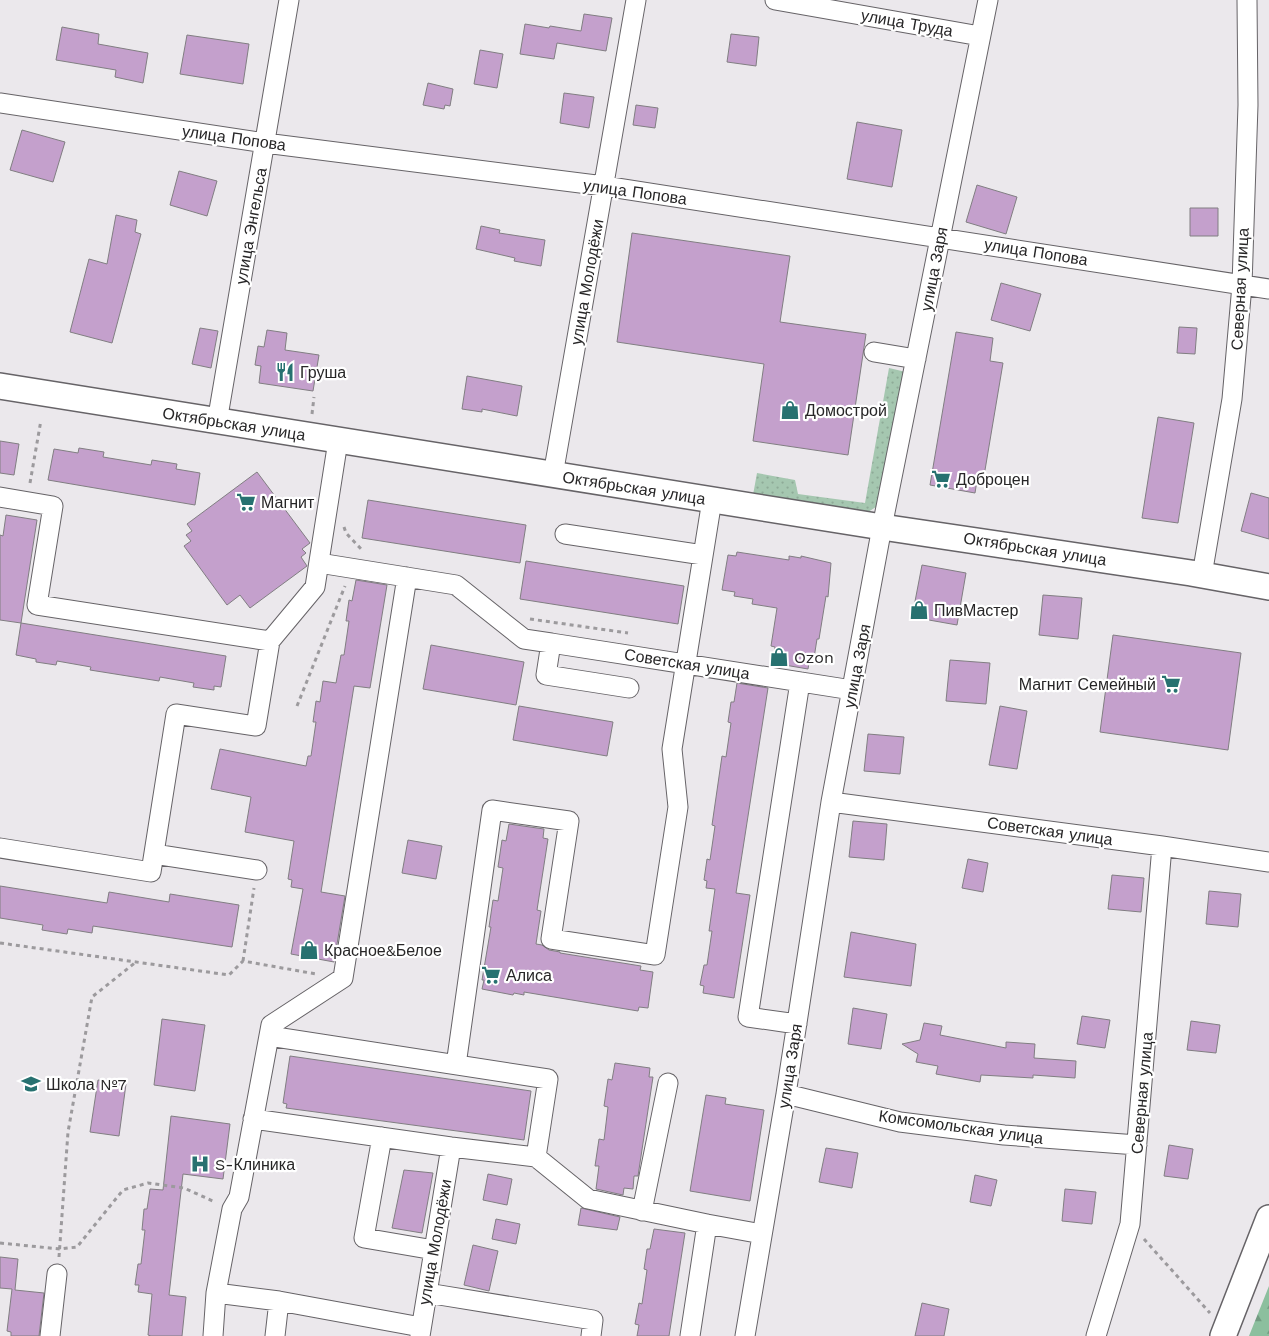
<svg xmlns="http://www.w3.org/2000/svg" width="1269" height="1336" viewBox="0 0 1269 1336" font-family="'Work Sans',sans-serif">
<defs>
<pattern id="grass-dots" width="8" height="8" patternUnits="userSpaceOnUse" patternTransform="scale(1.25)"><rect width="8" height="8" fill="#a5c7b0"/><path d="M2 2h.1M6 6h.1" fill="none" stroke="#8eab97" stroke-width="1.8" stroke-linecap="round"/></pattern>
<pattern id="forest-firs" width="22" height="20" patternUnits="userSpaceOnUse" patternTransform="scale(1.25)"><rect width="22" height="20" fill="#8cbf9e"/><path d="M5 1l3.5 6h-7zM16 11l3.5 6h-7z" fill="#729b81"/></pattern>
</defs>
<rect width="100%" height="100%" fill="#ebe8ec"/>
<path fill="url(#grass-dots)" d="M889 368 906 372 879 505 865 514 753 495 757 473 795 480 798 494 865 503Z"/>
<path fill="url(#forest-firs)" d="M1269 1286V1336H1249Z"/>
<path fill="#c4a0cc" stroke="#817e82" d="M584 14 612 18 606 51 557 43 554 59 520 54 525 24 549 28 550 26 581 31Z
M62 27 99 34 98 44 148 53 143 83 115 77 116 70 56 60Z
M731 34 759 37 756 66 727 62Z
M187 35 249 44 243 84 180 74Z
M480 50 503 54 497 88 474 84Z
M428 83 453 89 450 106 445 105 444 109 423 105Z
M564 93 594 97 589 128 560 123Z
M636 105 658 108 655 128 633 125Z
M857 122 902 130 892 187 847 179Z
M22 130 65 142 53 182 10 170Z
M179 171 217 181 207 216 170 205Z
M977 185 1017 197 1006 234 966 222Z
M1190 208H1218V236H1190Z
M116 215 137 220 135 232 141 234 112 343 70 332 89 259 107 264Z
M481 226 500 230 499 233 545 240 541 266 514 261 515 258 476 249Z
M632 233 790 256 780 322 866 334 848 455 753 441 764 364 617 342Z
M1001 283 1041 294 1030 331 991 320Z
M1179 327 1197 328 1195 354 1177 353Z
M200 328 218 331 211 368 192 364Z
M267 330 287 333 285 350 319 355 313 391 259 383 261 366 255 365 258 346 264 347Z
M956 332 993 338 990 361 1003 363 984 476 978 474 975 493 930 485Z
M467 376 522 386 517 416 482 409V412L462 409Z
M1158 417 1194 423 1178 523 1142 518Z
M0 441 19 444 14 475 0 473Z
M79 448 104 452 103 457 151 465 152 460 177 464 176 469 200 473 195 505 48 480 54 449 78 453Z
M257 472 310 543 302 549 306 553 301 557 307 566 250 608 240 595 227 605 184 546 191 541 186 535 192 531 187 524Z
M1251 493 1269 498V539L1241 531Z
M368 500 526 525 520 563 362 538Z
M6 515 37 520 21 623 0 620V535L3 536Z
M737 552 789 560V556L801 558V556L831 563 828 597 826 596 819 639H817L814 658 810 657 808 669 773 663 775 647 771 646 777 608 752 604 753 599 734 596 735 592 722 590 728 555 736 556Z
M526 561 684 586 678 624 520 599Z
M922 565 966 573 957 625 912 617Z
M356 580 387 585 370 688 354 686 321 892 345 896 334 962 291 954 303 889 291 887 292 880 288 879 294 841 245 832 251 797 211 789 220 749 306 766 308 756H311L316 722H313L316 701 320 702 323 681 336 683 341 655H344L349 621H346L349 600 352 601Z
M1043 595 1082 598 1078 639 1039 635Z
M21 623 226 656 221 687 214 686V690L193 687 194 683 160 677 159 681 90 670 91 667 57 661 56 665 36 662V659L16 655Z
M1113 635 1241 653 1228 750 1100 732Z
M431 645 524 662 516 705 423 689Z
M950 660 990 663 986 704 946 701Z
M737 683 768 688 736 893 750 895 734 998 703 993 704 986 700 985 704 965H707L712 931H709L715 889 706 888 707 881 704 880 707 859 710 860 715 826 712 825 722 756 726 757 731 723 728 722 731 702H734Z
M519 706 613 722 607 756 513 740Z
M1000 706 1027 711 1017 769 989 765Z
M868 734 904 737 900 774 864 771Z
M853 821 887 824 884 860 849 857Z
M509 824 544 829 543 838 548 839 537 910 541 911 536 944 542 945 549 950 560 952V953L641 966 640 970 653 972 648 1008 639 1007 638 1011 524 992V995L514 993 513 995 482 989 484 980H482L491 927H489L493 900 498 901 503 868 498 867 502 840 506 841Z
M408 840 442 846 436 879 402 873Z
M968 859 988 863 983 892 962 888Z
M1112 875 1144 878 1141 912 1108 909Z
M0 886 107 903 109 892 169 902 170 894 239 905 232 947 93 926 92 933 68 929 67 934 42 930 43 925 0 918Z
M1209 891 1241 894 1238 927 1206 924Z
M851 932 916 944 911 986 844 977Z
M853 1008 887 1014 881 1049 848 1044Z
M1082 1016 1110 1020 1105 1048 1077 1044Z
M162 1019 205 1025 195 1091 154 1085Z
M1191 1021 1220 1025 1216 1053 1187 1050Z
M924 1023 942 1026 940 1035 1006 1048V1042L1035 1044 1034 1058 1076 1061 1075 1078 1033 1075V1078L981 1075 980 1082 936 1074 938 1066 916 1062 918 1054 902 1044 920 1040Z
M290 1056 531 1091 524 1140 286 1108 287 1104 283 1103Z
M615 1063 650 1068 649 1077H653L638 1176H634L633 1189 624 1188 623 1195 596 1189 599 1166H595L599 1139 604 1140 608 1107 604 1106 608 1079 612 1080Z
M98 1080 126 1084 119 1136 90 1132Z
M706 1095 726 1098 725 1104 764 1110 750 1201 690 1191Z
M171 1116 230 1124 223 1179 183 1174 169 1295 186 1297 182 1336H151L148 1335 152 1294 138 1292 139 1285H135L138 1264H141L145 1230H142L144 1209H147L150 1189 163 1190Z
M1169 1145 1193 1149 1188 1179 1164 1176Z
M826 1148 858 1153 852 1188 819 1182Z
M404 1170 433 1173 422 1233 392 1228Z
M488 1174 512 1179 507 1205 483 1200Z
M975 1175 997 1180 991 1206 970 1202Z
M1065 1189 1096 1192 1092 1224 1062 1221Z
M581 1208 620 1217 617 1230 578 1225Z
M496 1219 520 1224 516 1244 492 1239Z
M654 1229 685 1233 669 1336H637L639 1325 635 1324 639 1303 642 1304 647 1270 644 1269 647 1249H650Z
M473 1245 498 1251 489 1291 464 1285Z
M0 1257 18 1259 15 1290 44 1293 39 1336H11V1332L7 1331 12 1289 0 1288Z
M922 1303 949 1309 944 1336H915Z"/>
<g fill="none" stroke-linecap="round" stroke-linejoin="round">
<g stroke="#666367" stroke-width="21">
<path id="minor" d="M775 0 980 36
M0 103 265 143 604 186 1269 289
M874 352 916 359
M217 422 289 0
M553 475 636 0
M0 497 53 506 37 605 270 641
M565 534 703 555
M319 563 456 585 524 639 551 643 546 675 629 688
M1202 575 1232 399 1242 285 1248 105 1247 0
M551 643 852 690
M831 802 1162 846 1269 862
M0 848 151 872 176 714 256 726 270 641 315 587 338 441
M154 854 257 870
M797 1024 748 1017 800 682
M269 1036 548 1079 536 1157
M456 1065 492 810 569 821 551 939 655 955 678 807 672 749 712 500
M786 1094 900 1122 1004 1135 1137 1145
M253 1119 451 1147 536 1157 588 1199 707 1224
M382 1137 364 1238 434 1250
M642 1211 668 1083
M216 1293 279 1301 421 1327
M427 1293 593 1320 591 1336
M50 1336 57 1274
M213 1336 216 1293 232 1209 239 1197 271 1025 343 978 407 577
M275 1336 279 1301
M420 1336 451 1147
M690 1336 707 1224 762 1234
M745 1336 786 1094 831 802 882 527 988 0
M1096 1336 1130 1224 1162 846"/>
</g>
<g stroke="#666367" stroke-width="28">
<path id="major" d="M0 386 882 527 1191 573 1269 587
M1223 1336 1269 1218"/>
</g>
<path stroke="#9c9a9d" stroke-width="3" stroke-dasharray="4 4" stroke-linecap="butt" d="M312 414 314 397
M30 483 41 420
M344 527 346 533 363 551
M530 619 628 633
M297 706 345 586
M0 943 229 975 243 961 316 974
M243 961 254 888
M1144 1239 1210 1313
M0 1243 60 1249 77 1247 123 1190 148 1183 184 1188 215 1202
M59 1257 68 1132 92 997 136 962"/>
<use href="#minor" stroke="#fff" stroke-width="19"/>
<use href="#major" stroke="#fff" stroke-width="25"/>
</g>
<defs>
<g id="restaurant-bare" transform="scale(1.5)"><path d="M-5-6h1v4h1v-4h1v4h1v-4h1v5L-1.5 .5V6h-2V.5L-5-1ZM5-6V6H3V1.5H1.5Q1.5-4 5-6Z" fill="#277170" stroke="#fff" stroke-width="2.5" paint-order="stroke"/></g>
<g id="shop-bare" transform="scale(1.5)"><path d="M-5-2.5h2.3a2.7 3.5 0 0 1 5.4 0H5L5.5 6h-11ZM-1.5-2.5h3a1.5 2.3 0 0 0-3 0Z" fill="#277170" stroke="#fff" stroke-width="2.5" paint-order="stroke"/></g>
<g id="supermarket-bare" transform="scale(1.5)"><path d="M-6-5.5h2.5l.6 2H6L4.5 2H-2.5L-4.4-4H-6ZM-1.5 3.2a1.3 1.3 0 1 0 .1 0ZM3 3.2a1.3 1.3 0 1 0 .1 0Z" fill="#277170" stroke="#fff" stroke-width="2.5" paint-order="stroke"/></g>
<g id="school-bare" transform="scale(1.5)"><path d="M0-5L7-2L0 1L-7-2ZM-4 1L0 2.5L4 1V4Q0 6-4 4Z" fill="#277170" stroke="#fff" stroke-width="2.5" paint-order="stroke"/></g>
<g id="hospital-bare" transform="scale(1.5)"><path d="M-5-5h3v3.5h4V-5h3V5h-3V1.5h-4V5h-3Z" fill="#277170" stroke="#fff" stroke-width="2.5" paint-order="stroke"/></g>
</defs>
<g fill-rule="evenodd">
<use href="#restaurant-bare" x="285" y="372"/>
<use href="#shop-bare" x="790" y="410"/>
<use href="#supermarket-bare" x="941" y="479"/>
<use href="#supermarket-bare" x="246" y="502"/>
<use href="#shop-bare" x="919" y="610"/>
<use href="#shop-bare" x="779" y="657"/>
<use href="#supermarket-bare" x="1171" y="684"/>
<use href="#shop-bare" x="309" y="950"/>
<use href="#supermarket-bare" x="491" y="975"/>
<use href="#school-bare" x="31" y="1084"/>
<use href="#hospital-bare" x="200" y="1164"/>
</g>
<g text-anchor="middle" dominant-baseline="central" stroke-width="4.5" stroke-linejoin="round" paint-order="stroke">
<g font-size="16" fill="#272627" stroke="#fff">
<text transform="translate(907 23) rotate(10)">улица Труда</text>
<text transform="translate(234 138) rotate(8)">улица Попова</text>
<text transform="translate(635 192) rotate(8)">улица Попова</text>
<text transform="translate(251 226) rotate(-80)">улица Энгельса</text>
<text transform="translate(1036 252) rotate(9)">улица Попова</text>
<text transform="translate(934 269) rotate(-79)">улица Заря</text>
<text transform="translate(587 282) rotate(-80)">улица Молодёжи</text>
<text transform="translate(1240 289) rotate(-87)">Северная улица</text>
<text transform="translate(234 424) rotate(9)">Октябрьская улица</text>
<text transform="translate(634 488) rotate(9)">Октябрьская улица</text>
<text transform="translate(1035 549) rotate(9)">Октябрьская улица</text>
<text transform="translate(687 664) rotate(9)">Советская улица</text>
<text transform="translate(857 666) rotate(-79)">улица Заря</text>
<text transform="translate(1050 831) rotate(8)">Советская улица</text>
<text transform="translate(790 1066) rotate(-81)">улица Заря</text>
<text transform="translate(1142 1093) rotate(-85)">Северная улица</text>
<text transform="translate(961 1127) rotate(8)">Комсомольская улица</text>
<text transform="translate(435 1242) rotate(-80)">улица Молодёжи</text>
</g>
<g font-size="16" fill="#272627" stroke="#fff" text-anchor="start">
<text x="300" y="372">Груша</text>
<text x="805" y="410">Домострой</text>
<text x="956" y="479">Доброцен</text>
<text x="261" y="502">Магнит</text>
<text x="934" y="610">ПивМастер</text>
<text x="794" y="657">Ozon</text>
<text x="1156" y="684" text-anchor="end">Магнит Семейный</text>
<text x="324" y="950">Красное&amp;Белое</text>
<text x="506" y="975">Алиса</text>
<text x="46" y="1084">Школа №7</text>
<text x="215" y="1164">S-Клиника</text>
</g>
</g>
</svg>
